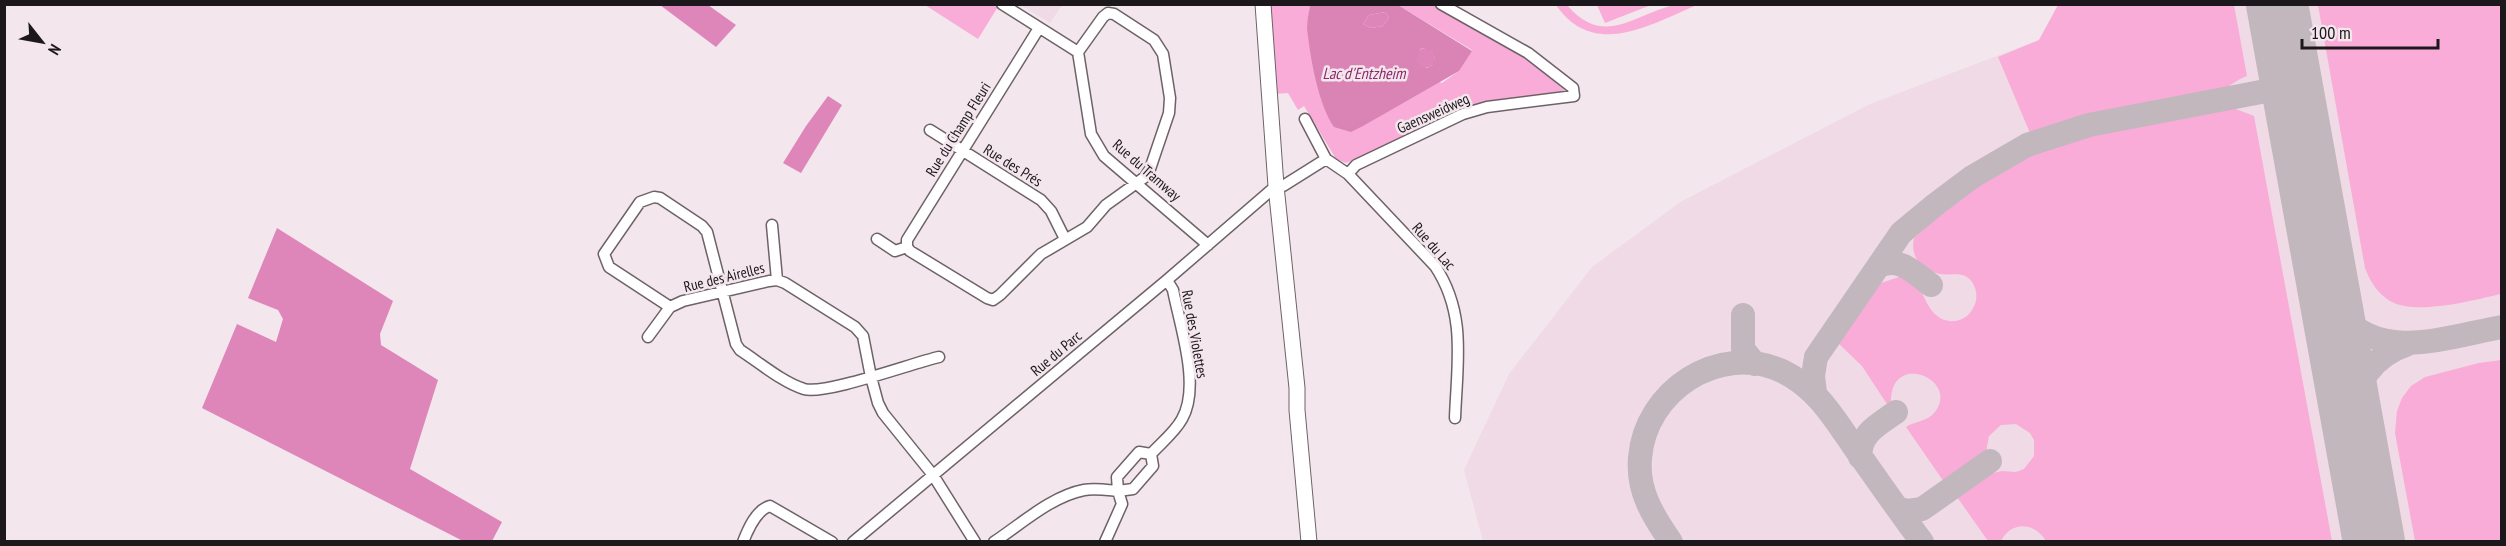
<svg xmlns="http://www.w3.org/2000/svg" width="2506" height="546" viewBox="0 0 2506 546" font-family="'PT Sans Narrow',sans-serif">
<rect width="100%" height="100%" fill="#f3e6ed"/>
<path fill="#efdae5" d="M1021 5H1062L1050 23Z
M2058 5H2501V541H1483L1464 470 1509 374 1592 267 1682 201 1870 104 2039 40Z"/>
<path fill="#f9acd7" d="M925 5H999L978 39Z
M1268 5H1310L1307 26 1442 83 1459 71 1472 50 1398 5H1436L1525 57 1568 93 1466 106 1389 146 1346 163 1336 159 1304 106 1298 110 1288 93 1274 94Z
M1556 5H1567C1604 48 1633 15 1674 5 1681 3 1690 4 1697 5 1651 24 1594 60 1556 5Z
M1597 5H1651L1605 23Z
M2058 5H2234L2247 76 2240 79 2224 89 2097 112 2030 133 1998 57 2039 40Z
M2318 5H2501V294C2474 300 2416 316 2390 301 2377 293 2370 281 2365 268Z
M2233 108 2254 116 2332 541H2046C2035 522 2011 521 2001 541H1988L1957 497 1989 474 2002 471 2016 472 2024 469 2034 456V440L2030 433 2016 424 2001 425 1989 436 1986 452 1961 472 1944 482 1906 427C1915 421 1927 422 1935 412 1960 379 1891 351 1891 401L1887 404 1862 366 1837 342 1872 290 1878 284 1899 277C1924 280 1922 303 1936 315 1948 326 1968 322 1974 306 1977 301 1977 294 1975 288 1968 269 1954 276 1940 274 1921 270 1910 257 1914 238L1963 195 2031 155 2097 132Z
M2501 360V541H2415L2395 433 2397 411 2402 398 2411 386 2425 377 2479 363Z"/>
<path fill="#de86b9" d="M660 5H708L736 25 716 47Z
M1385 12 1389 17 1383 26 1371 28 1363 24 1369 15Z
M1415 58a10 10 0 1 1 20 0a10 10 0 1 1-20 0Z
M828 96 842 105 801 173 783 163 806 126Z
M277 228 393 301 380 334 381 345 438 380 410 469 502 522 492 541H463L202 408 237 324 276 342 283 319 278 310 248 298Z"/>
<path fill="#da83b5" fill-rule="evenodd" d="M1310 5H1398L1472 51 1459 71 1363 126 1351 132 1334 127C1318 104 1310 56 1307 28 1307 20 1309 12 1310 5ZM1385 12 1389 17 1383 26 1371 28 1363 24 1369 15ZM1424 48 1432 51 1435 58 1432 65 1427 68 1421 66 1416 60 1420 49Z"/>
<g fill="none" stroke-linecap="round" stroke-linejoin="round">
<path stroke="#c2b7bd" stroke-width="24" d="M1879 266C1900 256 1914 273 1931 285
M2329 290C2333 299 2336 308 2342 315 2382 363 2450 336 2502 327
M1743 315V349L1755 364
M1815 393 1813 376 1816 357 1901 233 1936 204 1972 177 2027 145 2089 125 2292 86
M2353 421C2354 384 2372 356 2408 344
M1860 457C1860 433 1878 425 1896 412
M1899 509 1908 511 1922 509 1990 461
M1671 542C1653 516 1637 491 1640 458 1645 391 1719 342 1782 371 1820 389 1838 425 1861 457 1881 485 1901 514 1922 542"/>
<path stroke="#c2b7bd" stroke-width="62" d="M2277 4 2374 542"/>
<g stroke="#6d6268" stroke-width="13">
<path id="street" d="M1002 4 1078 52 1091 134 1104 156 1208 245
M1039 28 907 240V247L910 251 987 298 993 300 1000 295 1041 254 1087 227 1106 205 1145 177 1150 169 1169 113 1170 98 1163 54 1154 40 1114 14 1108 13 1103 17 1078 52
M1305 119 1326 159 1348 174 1435 266C1467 314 1457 363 1455 418
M930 130 1041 200 1051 211 1065 239
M1348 174 1356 165 1463 114 1487 107 1574 96 1573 88 1528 53 1441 4
M772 225 777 280
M877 239 895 251 907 247
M670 307 609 267 604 254 640 202 654 197 660 198 702 226 707 232 736 344 740 350C760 363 782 382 804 389 826 395 912 363 939 357
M648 337 670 307 683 301 769 281 777 280 785 283 855 327 863 336 871 377 878 403 883 413 933 475 975 542
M1139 452 1151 454 1153 466 1133 489 1118 491 1117 477Z
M1151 454C1161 443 1175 432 1182 419 1201 386 1180 326 1173 290L1167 280
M743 542C748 529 756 510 770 506L832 542
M853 542 1167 280 1276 186H1283L1326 159
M994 542C1021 524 1052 496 1084 490 1095 488 1107 490 1118 491L1122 504 1105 542"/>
</g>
<g stroke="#6d6268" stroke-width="17">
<path id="secondary" d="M1263 4 1276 186 1297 388V410L1309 542"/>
</g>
<use href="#street" stroke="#fff" stroke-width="10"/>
<use href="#secondary" stroke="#fff" stroke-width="15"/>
</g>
<g text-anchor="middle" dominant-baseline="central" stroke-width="5" stroke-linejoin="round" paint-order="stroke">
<g font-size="15" fill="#1c171a" stroke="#f3e6ed">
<text transform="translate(1433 113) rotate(-24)">Gaensweidweg</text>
<text transform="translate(958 129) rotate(-58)">Rue du Champ Fleuri</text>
<text transform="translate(1013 165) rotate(32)">Rue des Prés</text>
<text transform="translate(1147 170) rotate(41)">Rue du Tramway</text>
<text transform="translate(1434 246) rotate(49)">Rue du Lac</text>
<text transform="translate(724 277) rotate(-14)">Rue des Airelles</text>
<text transform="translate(1195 334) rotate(80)">Rue des Violettes</text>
<text transform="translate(1056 353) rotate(-40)">Rue du Parc</text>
</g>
<g font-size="16" font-style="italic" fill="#8d286a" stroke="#f3e6ed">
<text x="1364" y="73">Lac d'Entzheim</text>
</g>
</g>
<rect width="2506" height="546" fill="none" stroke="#1c171a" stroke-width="12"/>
<g transform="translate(42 42) rotate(121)" stroke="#f3e6ed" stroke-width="4.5" paint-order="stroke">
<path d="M0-4.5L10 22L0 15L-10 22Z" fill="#1c171a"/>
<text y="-9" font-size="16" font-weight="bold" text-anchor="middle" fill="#1c171a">N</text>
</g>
<path d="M2302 39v9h136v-9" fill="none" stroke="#1c171a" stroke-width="3"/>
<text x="2311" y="39" font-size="18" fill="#1c171a" stroke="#f3e6ed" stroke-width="4.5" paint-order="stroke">100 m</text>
</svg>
